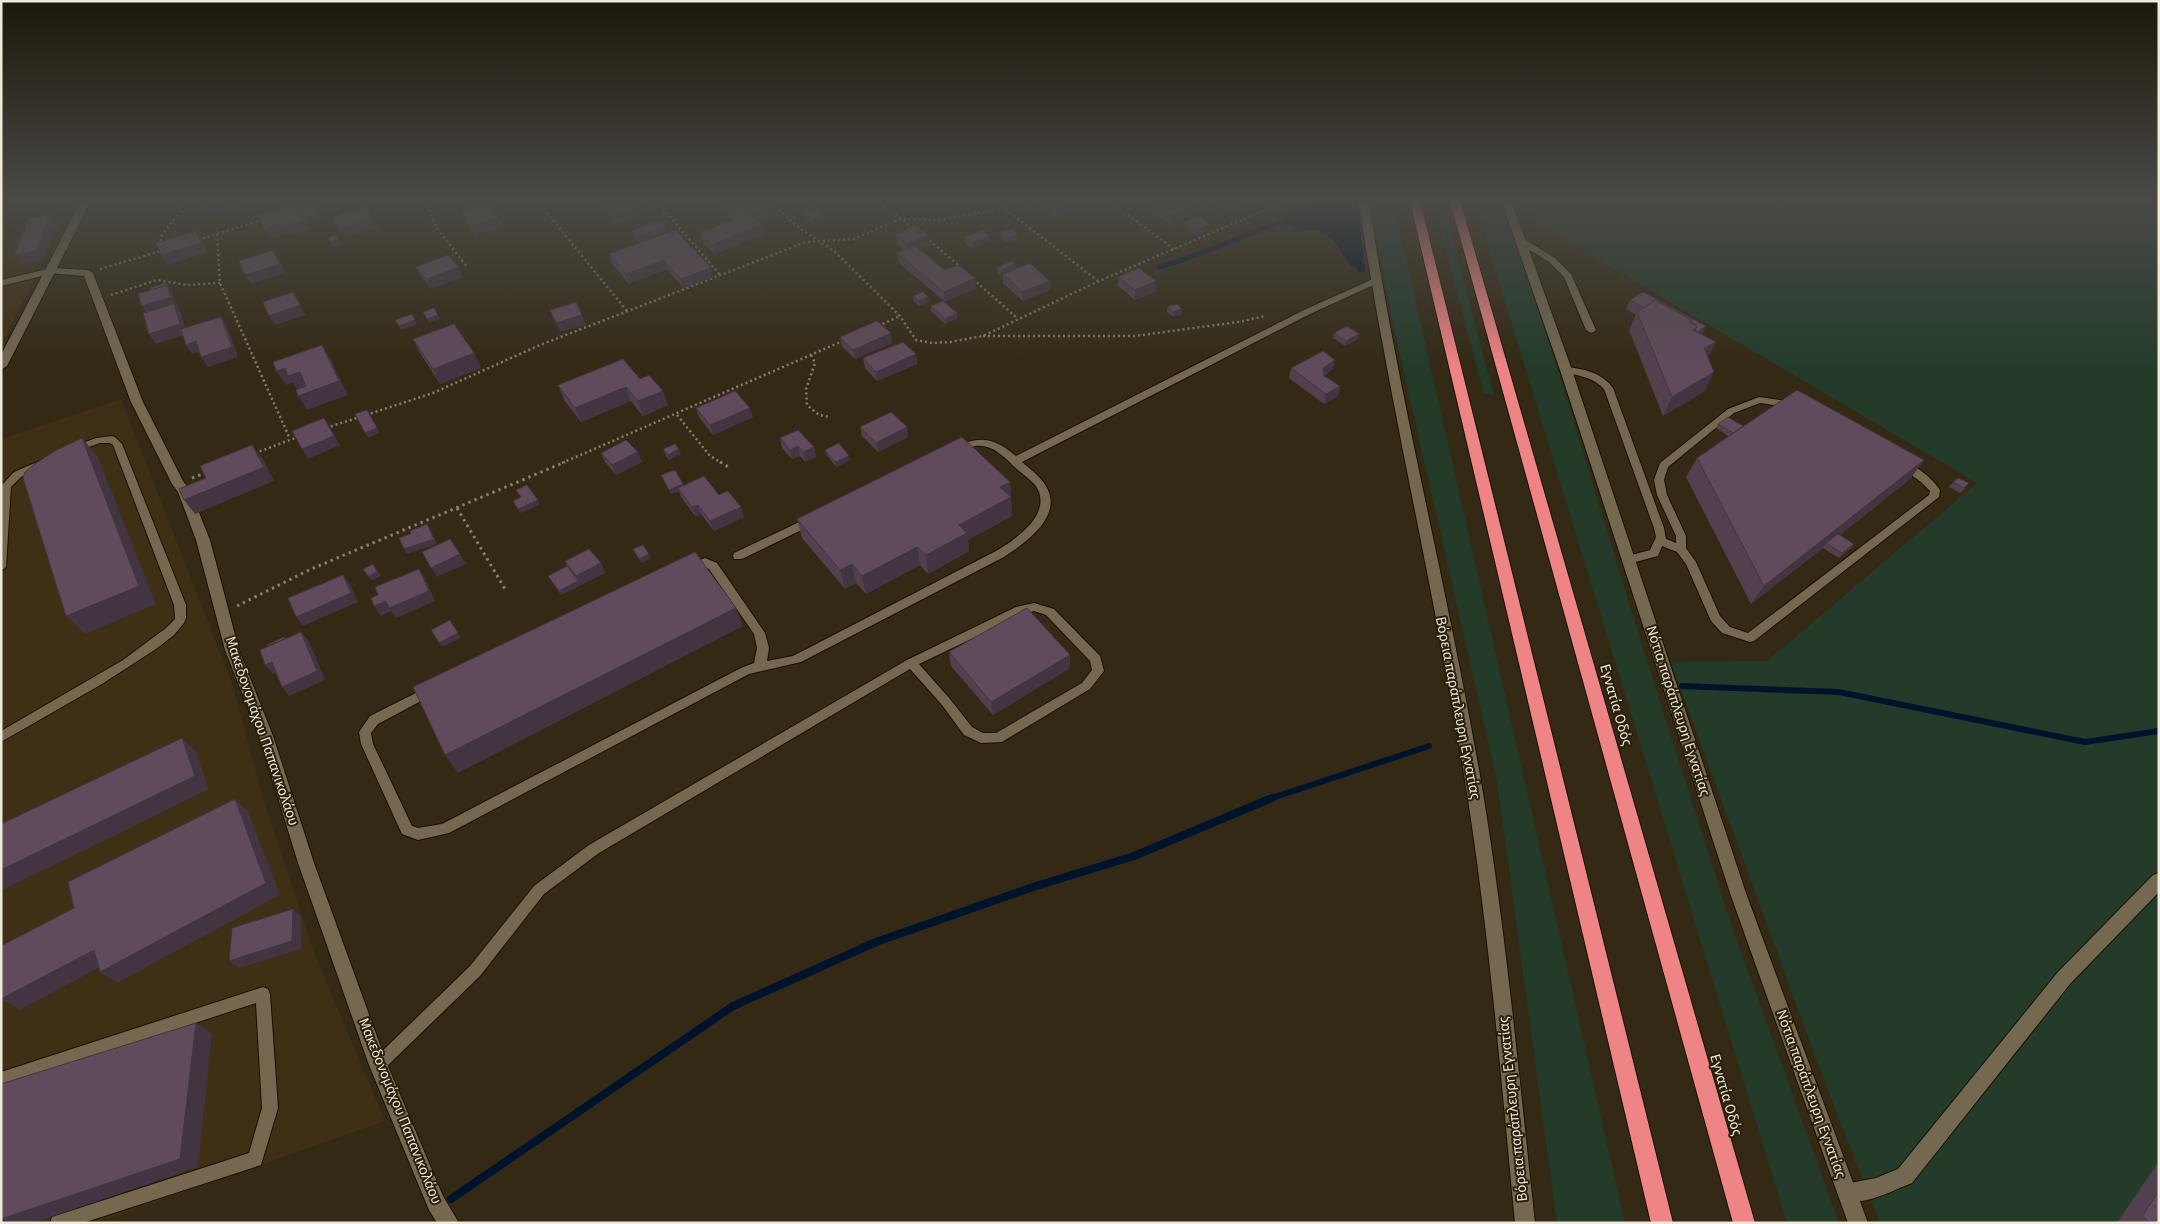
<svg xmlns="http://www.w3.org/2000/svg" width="2160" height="1224" viewBox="0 0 2160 1224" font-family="'Source Sans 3',sans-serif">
<rect width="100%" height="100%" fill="#332914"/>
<path fill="#3e3014" d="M61 217 64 219 1 346V236Z
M121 399 233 686 262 794 313 950 385 1121 96 1223H1V439Z"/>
<path fill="#243b2a" d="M1370 197H1392L1625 1223H1557L1497 781 1390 311Z
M1432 197H1441L1494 395 1484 394Z
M1473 197H1500L1559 373 1644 652 1731 924 1839 1223H1787Z
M1528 197H2159V1223H1880L1824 1080 1671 662 1767 661 1977 483 1541 226Z"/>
<path fill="#00132c" d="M1325 197H1357L1365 271 1359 273 1355 267 1350 265 1334 241 1318 230C1303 232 1294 228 1281 222L1286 214Z"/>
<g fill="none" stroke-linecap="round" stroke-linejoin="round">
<path stroke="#00132c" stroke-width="5" d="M1159 267C1200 256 1240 236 1281 222"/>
<path stroke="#00132c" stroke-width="6" d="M1682 686 1839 692 2085 742 2159 731
M1269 799 1429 746"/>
<path stroke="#00132c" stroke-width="8" d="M451 1199 733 1006 876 942 1033 887 1134 856 1272 798"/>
<g stroke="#1a1100" stroke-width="2">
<path id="service" d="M1517 238H1523L1555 258 1571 274 1596 330 1594 332 1591 333 1586 330 1564 277 1549 262 1517 242Z
M52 268 55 269V273L1 286V280Z
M1375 278 1379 281 1378 283 1310 314 1022 462C1031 470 1043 478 1048 490 1061 518 1024 544 1004 557L801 662 749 674 449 833 418 840 402 834 361 744 359 732 370 716 430 686 434 688 436 691 434 694 378 724 371 733 373 744 412 826 418 828 442 824 741 668 754 663 757 648 754 634 709 569 705 567 691 572 687 571 686 568 687 565 705 558 717 563 765 633 769 648 767 661 793 656 996 551C1014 540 1048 518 1039 492 1036 483 1025 476 1018 470 1006 459 993 443 975 446 969 448 963 452 957 453L952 450 953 448C980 435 993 437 1016 456L1304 310Z
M1566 367C1584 369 1601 372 1613 388L1664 528 1666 539 1676 543V536L1657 495 1654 480 1660 463 1728 409 1759 397 1793 402 1798 405 1793 408 1760 403 1734 413 1668 467 1664 480 1667 495 1686 536V548L1696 562 1720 616 1730 627 1748 633 1929 495 1930 491 1921 482 1900 467 1899 465 1900 463C1912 460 1934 480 1940 490L1939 497 1754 641 1750 642 1722 633 1711 621 1686 564 1677 552 1662 546 1658 556 1628 564 1624 563 1623 560 1624 557 1650 550 1656 537 1654 528 1604 389C1592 376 1578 376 1563 372L1561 370Z
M112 436 115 437 122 444 186 605V618L184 623 174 635 156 649 102 684 1 742V731L123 660 166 628 175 619 174 605 113 445 110 443H100L73 453 68 450 69 448 96 438Z
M44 459 49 462 48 464 21 477 11 487 6 567 1 571V486L14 472Z
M812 516 816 517 817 520 816 523 742 559H734L733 556 734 553Z
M1034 603 1054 609 1100 656 1104 671 1090 689 1002 742 981 743 964 735 942 705 910 669 599 853 544 894 480 976 383 1070 378 1072 373 1070 371 1065 373 1060 470 966 534 886 589 845 907 660 1016 607ZM1034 611 1046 615 1090 661 1092 670 1082 683 996 733H983L972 727 950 699 919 664 1023 614Z
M263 987 268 989 270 994 278 1108 261 1165 83 1223H50L52 1217 58 1215 249 1153 262 1108 256 1003 1 1087V1072Z"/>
</g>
<g stroke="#1a1100" stroke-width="2">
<path id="minor" d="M52 268 88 270 93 273 143 402 183 481 190 490 210 540 239 650 273 736 314 863 387 1064 443 1196 459 1223H437L429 1210 369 1065 298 863 259 736 225 650 196 540 178 492 172 484 131 402 84 276 48 273V269Z
M2159 873V892L2070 984 1912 1183C1891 1191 1862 1208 1840 1199L1837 1192 1840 1185 1876 1178 1898 1169 2058 972 2153 875Z"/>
</g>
<g stroke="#1a1100" stroke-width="2">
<path id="tertiary" d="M83 197H93L7 366 1 370V355Z
M1358 197H1368C1398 395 1448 589 1482 787 1506 931 1519 1077 1535 1223H1515C1501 1077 1489 932 1466 787 1435 590 1387 395 1358 197Z
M1500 197H1510L1572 370 1747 896 1868 1223H1848L1731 896 1560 370Z"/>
</g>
<g stroke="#1a1100" stroke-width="2">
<path id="motorway" d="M1409 197H1419L1673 1223H1651Z
M1449 197H1459L1755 1223H1733Z"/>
</g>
<path stroke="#877f6e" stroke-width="2.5" stroke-dasharray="2 3" stroke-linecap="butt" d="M422 197 438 230 468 268
M534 197 627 311
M653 197 721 276
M763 197 802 230 834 251 900 316 916 340 932 343 950 342 983 336 1099 281 1295 197
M871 197 915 229
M990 197 1098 281
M1104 197 1175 250
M311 205 336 197
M217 234 220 283 290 439
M926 237 959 266
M198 240 262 220
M159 246 162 235 182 209 178 197
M100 269 161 251
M973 279 1017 318
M111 295 157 280 187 285 220 283
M878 326 900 316
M983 336H1135L1238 322 1265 316
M811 355 815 363 806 389 807 405 819 415 830 417
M366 415 433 393 540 345 806 242 854 239 899 219 942 220 1005 208
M677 415 710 456 722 463
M326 428 360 417
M255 453 298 437
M562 463 845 340"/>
<path stroke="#877f6e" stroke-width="3" stroke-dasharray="2.5 4" stroke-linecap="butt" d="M720 462 730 468
M192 478 205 473
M457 508 505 589
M237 606 311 569 565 462"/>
<use href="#service" fill="#746851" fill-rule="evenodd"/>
<use href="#minor" fill="#746851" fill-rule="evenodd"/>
<use href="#tertiary" fill="#746851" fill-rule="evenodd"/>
<use href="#motorway" fill="#ef8487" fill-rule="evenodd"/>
</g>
<path fill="#52404f" d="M712 197H744V200L772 206 774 216 758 221 762 224 765 234 715 254 703 243 700 233 732 220 728 216 727 213 725 214 713 201Z
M1016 197H1069L1075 211 1056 218 1044 209V204L1030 209Z
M651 201 654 211 617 223 607 211 604 202Z
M1219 203 1169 225 1155 213V204Z
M1236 205 1235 210 1223 215 1217 210V206Z
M460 210 499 217 503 226 475 236 464 220Z
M803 211 823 214 824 219 813 224 804 216Z
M1184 222 1209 230 1195 235 1184 226Z
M665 226 666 231 640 242 633 236 632 231Z
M675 230 711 268 713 277 684 288 667 269 629 284 612 264 609 254Z
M1000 232 1018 234V239L1007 243 1001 237Z
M896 234 928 235 929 245 919 249 945 270 976 288 945 302 899 263 897 253 904 250 897 244Z
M964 237 991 241 971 248 964 242Z
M1015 264 1016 269 1049 281 1050 290 1023 301 1003 283V274L1000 275 997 273V268Z
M416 267 463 277 431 289 421 276Z
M1118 277 1156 291 1135 300 1118 286Z
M913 296 929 302 919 306 914 301Z
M1630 300 1702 334 1708 357 1712 367 1705 391 1663 416 1629 330 1636 315 1626 309Z
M931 306 957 318 945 324 931 311Z
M1167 307 1182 314 1173 317 1167 312Z
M1334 333 1359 334 1358 339 1345 346 1333 338Z
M840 337 892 343 855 359 842 346Z
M413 339 481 368 440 384 420 353Z
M916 354 917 364 877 381 865 368 863 358Z
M1291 368 1333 369 1324 376 1340 386 1338 396 1324 404 1289 378Z
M640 379 668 405 643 416 631 401 581 422 564 400 558 385Z
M696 408 753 417 713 435 699 417Z
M1718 424 1743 426 1924 460 1910 479 1840 535 1851 548 1839 558 1823 548 1751 604 1686 477 1697 458 1728 436 1716 428Z
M860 427H907L908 437 878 452 862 436Z
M780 438 814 447 816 457 805 462 800 456 792 459 782 448Z
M663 449 681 454 669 460 665 454Z
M825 450 850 460 836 467 826 454Z
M638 452 642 462 616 475 605 462 601 453Z
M661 475 683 485 719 495 744 517 714 531 701 514 696 517 681 497 679 491 671 494Z
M1010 482 1012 516 968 540 969 551 928 574 920 565 866 594 856 583 845 589 802 538 797 519Z
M1953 482 1966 488 1960 493 1949 487Z
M565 561 601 563 605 573 561 595 548 576 567 566Z
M949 652 1070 668 993 715 951 666Z
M2159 1161V1223H2117Z"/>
<path fill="#423440" d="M237 197H243L247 205 211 216 205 207Z
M366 197H397L370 206Z
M744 197 746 207H725L727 213 725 214 723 204Z
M1036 197H1055L1044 199V204L1030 209 1029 200Z
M1212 197H1219V203L1169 225 1170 216Z
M651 201 654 211 617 223 614 214Z
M1075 202V211L1056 218V209Z
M1236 205 1235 210 1223 215 1224 210Z
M772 206 774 216 752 223 750 214Z
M318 213 321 218 307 223 304 218Z
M50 214 57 224 43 261 21 264 14 255Z
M823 214 824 219 813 224 812 219Z
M499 217 503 226 475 236 471 226Z
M374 218 379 227 344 238 339 229Z
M305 220 310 229 290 236 289 233 270 239 264 229 283 223Z
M762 224 765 234 715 254 712 245Z
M1210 225 1209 230 1195 235V230Z
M665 226 666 231 640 242 638 237Z
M196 231 202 240 207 252 168 265 161 255Z
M1018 234V239L1007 243V238Z
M928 235 929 245 907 253 906 244Z
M990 236 991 241 971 248V243Z
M339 240 342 244 333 247 331 242Z
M273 250 286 273 251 284 245 275Z
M664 260 667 269 629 284 626 274Z
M1015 264 1016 269 1000 275V271Z
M459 267 463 277 431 289 426 279Z
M711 268 713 277 684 288 681 279Z
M975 278 976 288 945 302 944 292Z
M1049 281 1050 290 1023 301 1022 292Z
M1156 281V291L1135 300V290Z
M166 283 173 294 178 307H177L181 313 187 334 156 344 149 334V316L142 306Z
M293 292 306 315 275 325 269 316Z
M928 297 929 302 919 306V301Z
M1182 309V314L1173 317V312Z
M957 313V318L945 324V319Z
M438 315 440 319 429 323 427 319Z
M582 315 586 325 560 332 556 323Z
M221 317 227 326 238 357 208 367 201 357Z
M415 320 417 325 401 330 399 326Z
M1697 326H1706L1701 336 1693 330Z
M891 333 892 343 855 359 853 350Z
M1359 334 1358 339 1345 346 1346 341Z
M196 341 203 351 192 354 186 345Z
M1716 342 1706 361 1704 348Z
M322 345 331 360 348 395 307 410 298 396 339 381Z
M474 353 481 368 440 384 433 369Z
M916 354 917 364 877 381 876 372Z
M1335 360 1333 369 1321 377 1323 368Z
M285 368 300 372 309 386 297 390 293 383 286 385 276 371Z
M1714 372 1705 391 1663 416 1672 397Z
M1340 386 1338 396 1324 404 1326 394Z
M626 387 631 401 581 422 575 408Z
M663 391 668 405 643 416 638 401Z
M750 408 753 417 713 435 710 425Z
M367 410 380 433 368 438 365 433Z
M324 418 340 445 308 459 302 449Z
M907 427 908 437 878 452 876 443Z
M82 438 98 457 156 604 85 634 66 616Z
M252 445 263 459 274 481 195 514 184 500Z
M798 446 800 456 792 459 790 450Z
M814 447 816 457 805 462 803 452Z
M679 449 681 454 669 460 668 455Z
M638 452 642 462 616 475 612 465Z
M849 456 850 460 836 467 835 462Z
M1924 460 1910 479 1828 544 1826 543 1823 548 1751 604 1764 586Z
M1010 482 1012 516 968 540 969 551 928 574 926 555 1000 487Z
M683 484 684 489 678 488 679 491 671 494 669 490Z
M538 500 540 505 521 513 518 509Z
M698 505 701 514 696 517 692 507Z
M741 507 744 517 714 531 710 521Z
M427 524 437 544 407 554 404 549Z
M1854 544 1851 548 1839 558 1842 553Z
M917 547 920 565 866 594 862 576Z
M460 554 466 564 437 577 431 568Z
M649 554 651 559 641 563 639 559Z
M601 563 605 573 561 595 559 591 578 581 576 576Z
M373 564 381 576 371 581 368 576Z
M852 564 856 583 845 589 840 570Z
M419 569 425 578 435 601 396 618 391 611 381 616 374 606Z
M343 575 350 584 358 602 303 626 296 617Z
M736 608 743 626 458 773 445 755Z
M301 632 309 641 325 680 289 696 282 687Z
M458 633 461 638 442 647 439 643Z
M1070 655V668L993 715 991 702Z
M272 662 280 671 273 674 265 665Z
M182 738 196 751 209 789 1 891V870Z
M235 799 248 811 280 895 117 983 100 972Z
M293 909 302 917 301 949 239 968 229 961Z
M94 950 111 961 20 1010 1 999Z
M196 1023 212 1034 198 1167 33 1223H1V1219Z"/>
<path fill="#5f4b5c" stroke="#423440" d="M202 197H237L205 207 201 198Z
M619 197H648L651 201 614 214 604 202Z
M716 197H744L723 204Z
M753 197H762L772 206 750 214 762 224 712 245 700 233 737 218 725 207Z
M1027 197H1036L1029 200Z
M1050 197H1069L1075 202 1056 209 1044 199Z
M1171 197H1212L1170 216 1155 204Z
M1229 201 1236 205 1224 210 1217 206Z
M487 202 499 217 471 226 460 210Z
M295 203 305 220 285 226 283 223 264 229 257 215Z
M312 204 318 213 304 218 298 208Z
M367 206 374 218 339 229 332 217Z
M814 207 823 214 812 219 803 211Z
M50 214 36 251 14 255 29 218Z
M1199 216 1210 225 1195 230 1184 222Z
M658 220 665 226 638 237 632 231Z
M917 226 928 235 906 244 896 234Z
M1011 229 1018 234 1007 238 1000 232Z
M675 230 711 268 681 279 664 260 626 274 609 254Z
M983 230 990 236 971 243 964 237Z
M196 231 201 243 161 255 156 243Z
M336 235 339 240 331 242 328 238Z
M915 246 945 270 958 265 975 278 944 292 897 253Z
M273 250 280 264 245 275 239 261Z
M448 255 459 267 426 279 416 267Z
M1012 261 1015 264 1000 271 997 268Z
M1030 263 1049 281 1022 292 1003 274Z
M1139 268 1156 281 1135 290 1118 277Z
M166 283 169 287 167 285 151 290 150 288Z
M167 285 171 297 142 306 138 294Z
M293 292 300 305 269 316 263 302Z
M923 292 928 297 919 301 913 296Z
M1643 292 1706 326 1698 332 1695 330 1697 326 1691 323 1692 320 1655 300 1644 308 1630 300Z
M1655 300 1692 320 1689 322 1697 326 1693 330 1716 342 1704 348 1714 372 1672 397 1637 312Z
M943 301 957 313 945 319 931 306Z
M576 302 582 315 556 323 550 310Z
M174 304 180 324 149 334 143 313Z
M1177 304 1182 309 1173 312 1167 307Z
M434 308 438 315 427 319 423 312Z
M412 314 415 320 399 326 395 320Z
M221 317 232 347 201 357 196 341 186 345 181 329Z
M877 321 891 333 853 350 840 337Z
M454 324 474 353 433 369 413 339Z
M1347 326 1359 334 1346 341 1334 333Z
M903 342 916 354 876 372 863 358Z
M322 345 339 381 298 396 296 390 306 386 300 372 288 376 285 368 276 371 273 362Z
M1323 351 1335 360 1323 368 1324 376 1340 386 1326 394 1291 368Z
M623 359 640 379 649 375 663 391 638 401 626 387 575 408 558 385Z
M1797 390 1924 460 1764 586 1697 458Z
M735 391 750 408 710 425 696 408Z
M367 410 377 428 365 433 355 414Z
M891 412 907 427 876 443 860 427Z
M1728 417 1743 426 1733 433 1718 424Z
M324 418 334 436 302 449 292 431Z
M798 430 814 447 803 452 798 446 790 450 780 438Z
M962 437 1010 482 1000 487 1011 497 959 525 967 533 926 555 917 547 862 576 852 564 840 570 797 519Z
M82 438 139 586 66 616 23 478 25 472 36 463 55 451Z
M626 440 638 452 612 465 601 453Z
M839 443 849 456 835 462 825 450Z
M675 444 679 449 668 455 663 449Z
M252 445 264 467 184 500 179 489 206 478 200 466Z
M675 470 683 484 669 490 661 475Z
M704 476 719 495 728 491 741 507 710 521 698 505 692 507 678 488Z
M1958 478 1969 483 1964 488 1953 482Z
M527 485 538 500 518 509 513 501 521 497 516 490Z
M427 524 434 539 404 549 399 538 411 534 410 531Z
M1838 534 1854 544 1842 553 1826 543Z
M450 539 460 554 431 568 422 552Z
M643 545 649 554 639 559 633 549Z
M589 549 601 563 576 576 565 561Z
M695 552 736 608 445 755 413 687Z
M373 564 377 572 368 576 363 569Z
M567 566 578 581 559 591 548 576Z
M419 569 429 591 389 608 386 601 374 606 371 598 378 595 375 587Z
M343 575 351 593 296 617 288 598Z
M1027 608 1070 655 991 702 949 652Z
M450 620 458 633 439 643 431 630Z
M301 632 317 671 282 687 272 662 265 665 260 650Z
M284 637 285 639 267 646V645Z
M182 738 195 776 1 870V824Z
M235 799 266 883 100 972 94 950 1 999V946L74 908 68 882Z
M293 909 292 941 229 961 232 928Z
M196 1023 180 1159 1 1219V1084Z
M2159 1191V1223H2150L2142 1216Z"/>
<linearGradient id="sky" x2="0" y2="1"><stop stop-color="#1c170b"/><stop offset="0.54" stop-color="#4a4945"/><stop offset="1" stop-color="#4a4945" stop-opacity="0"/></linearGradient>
<rect width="2160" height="368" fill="url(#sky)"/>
<g text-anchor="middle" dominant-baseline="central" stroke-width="4" stroke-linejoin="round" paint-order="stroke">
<g font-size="15" fill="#efe9dc" stroke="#291f0a">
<text transform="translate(1616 705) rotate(74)">Εγνατία Οδός</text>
<text transform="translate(1458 708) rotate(79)">Βόρεια παράπλευρη Εγνατίας</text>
<text transform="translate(1678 711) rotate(72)">Νότια παράπλευρη Εγνατίας</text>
<text transform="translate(262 731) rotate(71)">Μακεδονομάχου Παπανικολάου</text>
<text transform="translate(1811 1094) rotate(70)">Νότια παράπλευρη Εγνατίας</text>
<text transform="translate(1726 1095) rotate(74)">Εγνατία Οδός</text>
<text transform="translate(1513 1109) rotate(-96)">Βόρεια παράπλευρη Εγνατίας</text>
<text transform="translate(400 1111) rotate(68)">Μακεδονομάχου Παπανικολάου</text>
</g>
</g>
<rect width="2160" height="1224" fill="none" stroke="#efe9dc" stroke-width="5"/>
</svg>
